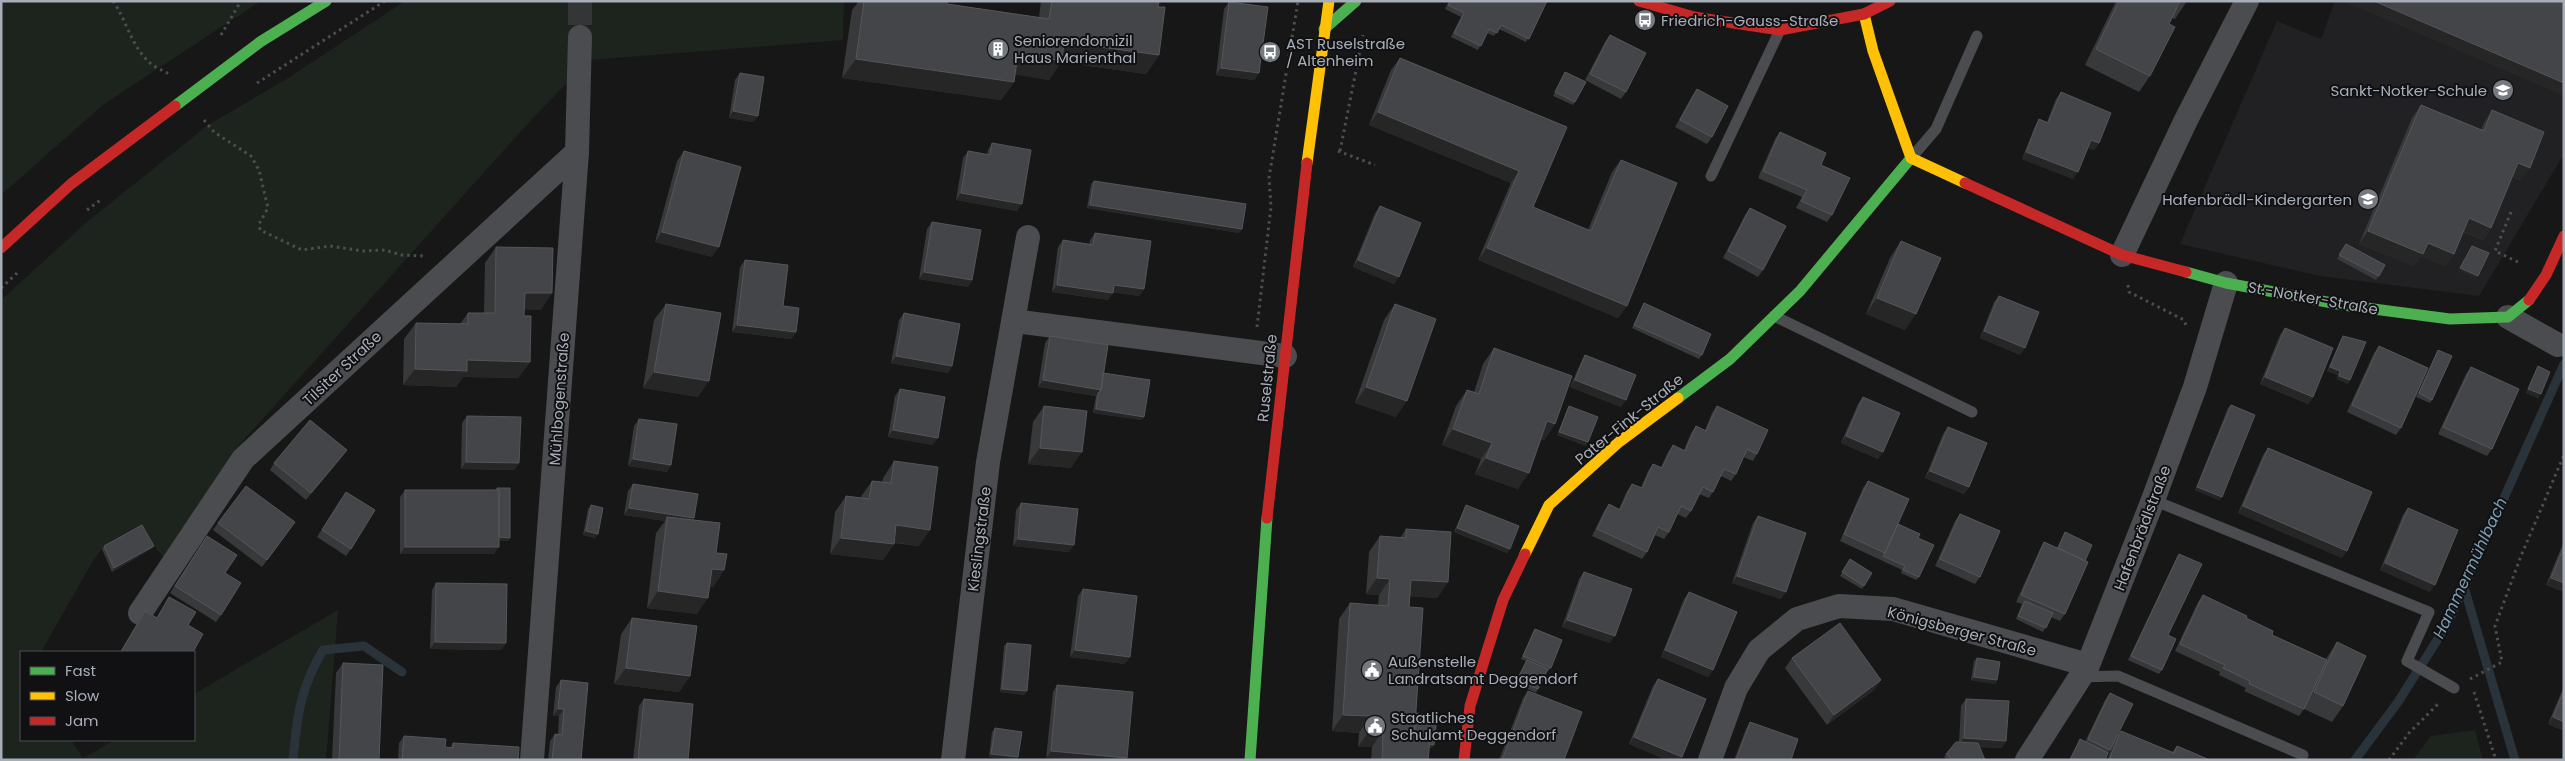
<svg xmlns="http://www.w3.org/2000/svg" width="2565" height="761" viewBox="0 0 2565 761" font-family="Poppins,sans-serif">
<rect width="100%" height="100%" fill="#171717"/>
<path fill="#212123" d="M2335 1H2564V154L2479 296 2320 276 2180 244 2277 21 2321 39Z"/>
<path fill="#1d241d" d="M1 1H261L104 104 1 195Z
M405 1H844L843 40 589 60 532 119 232 453 164 558 140 529 102 549 94 559 41 652H21V740H71L83 758 115 740H194V694L338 610 326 760H1V300L88 221 208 125 285 80Z
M2475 730 2483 760H2413L2431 736Z"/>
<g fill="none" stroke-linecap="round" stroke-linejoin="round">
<path stroke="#2a3339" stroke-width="9" d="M2464 587 2515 760
M293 760C297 716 300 689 323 650L364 646 402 672
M2355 760 2398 702 2448 623 2564 364"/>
<path stroke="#343537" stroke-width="24" stroke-dasharray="24 12" stroke-linecap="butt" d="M580 1V37"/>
<path stroke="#4d4e52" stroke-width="3" stroke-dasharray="2.5 4" stroke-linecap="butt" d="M113 1C127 21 131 46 150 63 156 68 164 71 171 75
M221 35 241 1
M257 83 385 1
M204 120 214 132 251 156 259 170 268 208 259 224 260 230 302 250 330 246 363 251 385 250 401 255 425 256
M1338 151 1375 165
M1340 151 1363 35
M87 210 102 199
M2511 212 2495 251 2520 263
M2128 285 2129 292 2184 320 2186 325
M1 288 17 273
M1257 327 1271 207 1269 178 1298 1
M2470 679 2502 662 2495 626 2521 556 2564 455
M2474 692 2496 760
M2389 760 2409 733 2440 702"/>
<path stroke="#4b4c50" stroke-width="11" d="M1912 157 1936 129 1977 36
M1711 176 1780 30
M1774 316 1972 412
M2153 500 2429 612 2407 661 2454 688
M2080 677 2118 676 2303 755"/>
<path stroke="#4b4c50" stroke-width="24" d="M2122 255 2186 120 2247 1
M2508 317 2558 345
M1014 321 1285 356
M140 613 243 459 577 152
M532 760 577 152 580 37
M953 760 988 462 1028 237
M1710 760 1736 688 1759 650 1797 619 1839 606 1893 609 2088 665
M2027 760 2088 665 2153 500 2195 387 2226 283"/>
<path stroke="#4caf50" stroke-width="11" d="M1324 29 1356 1
M175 106 260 42 326 1
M2186 272 2226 283 2343 305 2450 319 2508 317 2529 300
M1678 398 1730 359 1800 291 1911 158
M1250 760 1267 518"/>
<path stroke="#ffc107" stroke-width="11" d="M1864 14 1873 51 1911 158 1965 183
M1307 163 1329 1
M1525 554 1549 505 1619 442 1678 398"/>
<path stroke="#c62828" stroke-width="11" d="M1639 1 1694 17 1780 30 1864 14 1890 1
M1965 183 2122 255 2186 272
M1 248 71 184 175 106
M2529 300 2546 275 2564 236
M1267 518 1307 163
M1464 760 1470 706 1503 600 1525 554"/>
</g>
<path fill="#38393a" d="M859 1H947V4L1039 17 1041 1H1160L1158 7 1159 55 1146 74 1061 62 1049 80 1015 74 1014 82 1001 100 842 78 852 10Z
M1449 1H1547L1526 42 1499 29 1494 36 1487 33 1478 50 1451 37 1461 17 1445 9Z
M2116 1H2187L2175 19 2172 18 2169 24 2150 76 2139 92 2085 65Z
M1229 2 1259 73 1254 80 1216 75 1224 9Z
M1610 35 1626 92 1621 99 1585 80 1605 42Z
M1400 58 1567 127 1533 207 1588 230 1612 172 1621 160 1627 306 1618 318 1478 260 1511 183 1369 125 1391 70Z
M1565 72 1575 102 1573 105 1553 96Z
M740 73 758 116 753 122 729 118 735 80Z
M1697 89 1712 137 1707 144 1675 127 1692 96Z
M2061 92 2099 143 2094 150 2088 148 2073 179 2022 159 2035 126 2039 119 2047 122 2056 99Z
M2421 105 2481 130 2484 123 2492 110 2521 180 2512 177 2491 228 2483 240 2463 232 2454 254 2445 266 2421 256 2414 266 2359 244 2412 118Z
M1780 132 1821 165 1832 215 1827 222 1796 208 1802 197 1758 178 1775 139Z
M992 143 1017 211 956 200 963 158 968 151 987 154 988 150Z
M684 151 712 257 655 242 677 161Z
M1094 181 1242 229 1239 233 1087 208 1091 184Z
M1380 206 1394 284 1353 267 1375 213Z
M1750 208 1763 270 1758 277 1723 258 1745 215Z
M932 222 972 280 968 287 919 279 927 229Z
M1095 233 1144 289 1139 296 1113 292 1108 300 1052 292 1058 247 1063 240 1089 244 1090 240Z
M1901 241 1905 330 1866 314 1890 258Z
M2346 244 2379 276 2376 280 2337 259Z
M496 247 541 310 524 309V316L530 362 518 378 463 377 456 387 403 385 404 339 416 323 460 324 468 313H484L485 263Z
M745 260 783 306 796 332 791 339 732 332 740 267Z
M1999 296 2020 355 1980 338 1994 302Z
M1644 303 1702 355 1699 359 1632 328 1642 307Z
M666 304 698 397 643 388 654 320Z
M1395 304 1396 417 1355 403 1384 320Z
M904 313 952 366 948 373 891 363 899 320Z
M2285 328 2313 397 2308 404 2260 384 2280 335Z
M1050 336 1103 373 1142 420 1093 413 1096 396 1038 387 1045 343Z
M2343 336 2348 384 2337 379 2338 375 2327 371 2341 339Z
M2379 346 2401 428 2396 435 2347 412 2374 353Z
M1494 348 1555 424 1544 440 1541 439 1518 489 1475 474 1481 459 1442 445 1456 406 1467 390 1474 392 1483 364Z
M2438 350 2432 400 2430 403 2416 397 2436 354Z
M1585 355 1621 407 1570 387 1581 362Z
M2538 366 2541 394 2538 398 2526 393 2536 370Z
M2471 367 2492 449 2487 456 2438 434 2466 374Z
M900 389 933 445 888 437 895 396Z
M1863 397 1878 459 1841 443 1858 404Z
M2231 405 2222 497 2219 500 2195 490 2228 408Z
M1044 406 1071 468 1028 464 1033 422Z
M1569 406 1586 446 1557 435 1567 410Z
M1717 406 1757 454 1753 461 1743 457 1736 474 1731 481 1721 476 1713 492 1709 498 1699 494 1691 511 1686 518 1677 514 1669 532 1664 539 1655 535 1647 552 1642 559 1592 536 1604 511 1609 504 1619 509 1627 491 1632 484 1641 488 1648 471 1653 464 1661 467 1668 452 1673 445 1684 450 1691 433 1696 426 1705 430 1712 413Z
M467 416 519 463 514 470 461 469 462 423Z
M639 419 671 465 667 472 628 466 634 426Z
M1948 427 1969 487 1964 494 1925 478 1943 434Z
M2268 448 2342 558 2238 513 2263 455Z
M342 457 306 500 270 470 274 463Z
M894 461 919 546 894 543V544L883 560 830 554 835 512 846 496 860 498 872 481 882 482 883 478Z
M1868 481 1898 524 1918 538 1919 577 1916 580 1901 573 1902 570 1840 541 1863 488Z
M633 484 692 520 716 553 724 570 713 587 709 586 697 614 647 608 656 533 665 521 624 515 628 491Z
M497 488 508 541H499L494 554H400V497L405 490H495Z
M341 499 351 549 346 556 317 537Z
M1021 503 1069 552 1013 546 1016 510Z
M591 505 598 534 595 538 583 535 588 509Z
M1466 505 1510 549 1507 553 1454 532 1464 509Z
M2408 508 2430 592 2380 570 2403 515Z
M1960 514 1980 577 1975 584 1935 566 1955 521Z
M1758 516 1781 599 1732 583 1753 523Z
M218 523 290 529 262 567 213 530Z
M1406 529 1448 582 1437 598 1410 596 1409 607 1416 713 1432 748H1429L1428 760H1371L1372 747H1358L1359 733 1332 731 1339 619 1350 603 1378 605 1379 595 1366 594 1369 552 1380 536 1400 538Z
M2065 532 2085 561 2065 614 2060 621 2051 617 2043 632 2016 619 2022 604 2016 602 2040 549 2044 542 2057 548Z
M2564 541V592L2546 585Z
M202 543 225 573 221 615 216 622 170 593Z
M104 546H154L151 549 112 572 102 549Z
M2179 554 2168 635 2162 670 2159 674 2128 660 2177 557Z
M1850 559 1872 573 1862 589 1840 576Z
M1584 572 1610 643 1562 627 1579 579Z
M436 583 506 643 501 650 430 649 432 590Z
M1083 589 1125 664 1070 657 1078 596Z
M1689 592 1713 670 1708 677 1661 657 1684 599Z
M2203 595 2246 618 2272 635 2326 659 2337 642 2343 706 2332 722 2304 709 2299 716 2244 691 2246 688 2219 675 2220 672 2175 651 2198 602Z
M169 597 188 625 193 652H120L140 618 145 611 157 618Z
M632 618 690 676 679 692 614 684 621 634Z
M1535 629 1551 668 1548 671H1547L1536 693 1515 683 1526 661 1521 659 1533 632Z
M1007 643 1025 695 1000 692 1004 646Z
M1792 658 1881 680 1874 690 1827 725 1785 668Z
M1977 658 1997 680 1995 684 1971 680 1974 661Z
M343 663 379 760H332L336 673Z
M1658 679 1682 757 1680 760H1667L1629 744 1653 686Z
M561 680 581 760H548L550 741 555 734H558L559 716H553L556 687Z
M1057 685 1127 758 1126 760H1069L1046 758 1053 692Z
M2564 686V731L2548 724Z
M1528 691 1564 760H1499L1523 698Z
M2110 693 2117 736 2121 731 2172 752 2177 746 2210 760H2107L2113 744 2105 760H2069L2080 739 2085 742 2105 700Z
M644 699 688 760H633L639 706Z
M1966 699 2002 748 1979 747 1985 760H1947L1944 757 1946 754 1959 742 1961 706Z
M1750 722 1791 760H1734L1746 729Z
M995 728 1018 757 1016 760 989 757 992 732Z
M404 736 445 747 450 748 453 743 518 760H398L399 743Z"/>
<path fill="#262627" d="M2348 1H2374L2564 83V96L2347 3Z
M1064 42 1159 55 1146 74 1061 62 1049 80 1005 73 1018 54Z
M856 59 1014 82 1001 100 842 78Z
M1221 68 1259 73 1254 80 1216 75Z
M733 111 758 116 753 122 729 118Z
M1378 112 1519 171 1511 183 1369 125Z
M2091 140 2099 143 2094 150 2086 147Z
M2026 152 2078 172 2073 179 2022 159Z
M2518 163 2530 168 2521 180 2509 175Z
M961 193 1022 204 1017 211 956 200Z
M1090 205 1242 229 1239 233 1087 208Z
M2469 218 2491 228 2483 240 2460 230Z
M2368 231 2428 243 2454 254 2445 266 2421 256 2414 266 2359 244Z
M662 232 719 247 712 257 655 242Z
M1487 248 1627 306 1618 318 1478 260Z
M1358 260 1399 277 1394 284 1353 267Z
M2460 268 2478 276 2476 279 2458 271Z
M924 272 972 280 968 287 919 279Z
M1057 285 1113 293 1108 300 1052 292Z
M1114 285 1144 289 1139 296 1109 292Z
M525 293H552L541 310 514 309Z
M1877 298 1916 314 1905 330 1866 314Z
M737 325 796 332 791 339 732 332Z
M1984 331 2025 348 2020 355 1980 338Z
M896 356 952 366 948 373 891 363Z
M467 360 530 362 518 378 463 377 456 387 403 385 415 369Z
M2330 367 2340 371 2338 375 2327 371Z
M654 372 709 381 698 397 643 388Z
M2339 376 2350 380 2348 384 2337 379Z
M2265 377 2313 397 2308 404 2260 384Z
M1043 380 1101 390 1096 396 1038 387Z
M1575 380 1626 400 1621 407 1570 387Z
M1366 387 1407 401 1396 417 1355 403Z
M2528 389 2541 394 2538 398 2526 393Z
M1096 409 1144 417 1142 420 1093 413Z
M1547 421 1555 424 1544 440 1536 437Z
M1453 429 1492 443 1481 459 1442 445Z
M893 430 938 438 933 445 888 437Z
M1559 432 1588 442 1586 446 1557 435Z
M1846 436 1883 452 1878 459 1841 443Z
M1040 448 1082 452 1071 468 1028 464Z
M347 450 342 457 306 500 311 493Z
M1486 458 1529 473 1518 489 1475 474Z
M633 459 671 465 667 472 628 466Z
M466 462 519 463 514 470 461 469Z
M1930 471 1969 487 1964 494 1925 478Z
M2197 487 2222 497 2219 500 2195 490Z
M2243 506 2347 551 2342 558 2238 513Z
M629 508 694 518 689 525 667 517 665 521 624 515Z
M896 525 930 530 919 546 885 541Z
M1457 528 1510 549 1507 553 1454 532Z
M586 531 598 534 595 538 583 535Z
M497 537 510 538 508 541H494Z
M841 538 894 544 883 560 830 554Z
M1018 539 1074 545 1069 552 1013 546Z
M154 546 151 549 112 572 114 568Z
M405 547H499L494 554H400Z
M2385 563 2435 585 2430 592 2380 570Z
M712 569 724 570 713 587 700 585Z
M1737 576 1786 592 1781 599 1732 583Z
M1377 578 1390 579 1379 595 1366 594Z
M2551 578 2564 583V592L2546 585Z
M1411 580 1448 582 1437 598 1399 596Z
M658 591 708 598 697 614 647 608Z
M1567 620 1615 636 1610 643 1562 627Z
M435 642 506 643 501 650 430 649Z
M1075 650 1130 657 1125 664 1070 657Z
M1665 650 1713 670 1708 677 1661 657Z
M626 668 690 676 679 692 614 684Z
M1974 677 1997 680 1995 684 1971 680Z
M1881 680 1874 690 1827 725 1834 715Z
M1002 689 1027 691 1025 695 1000 692Z
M558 709H564L559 716H553Z
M1343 715 1370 716 1359 733 1332 731Z
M2553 717 2564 722V731L2548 724Z
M1369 731H1383L1372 747H1358Z
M1634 737 1682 757 1680 760H1667L1629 744Z
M1964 738 2006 741 2002 748 1959 745Z
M1406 742 1434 745 1432 748 1403 745Z
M1051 751 1127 758 1126 760H1069L1046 758Z
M991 754 1018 757 1016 760 989 757Z"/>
<path fill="#444548" stroke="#54565a" d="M864 1H947V4L1049 19 1052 1H1159L1158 7H1165L1159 55 1064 42 1062 61 1018 54 1014 82 856 59Z
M1450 1H1547L1529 39 1501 25 1497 33 1489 29 1481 46 1454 33 1464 13 1448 5Z
M2119 1H2180L2169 24 2175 27 2150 76 2096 49Z
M2374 1H2564V83Z
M1229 2 1268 7 1259 73 1221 68Z
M1610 35 1646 53 1626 92 1590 74Z
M1400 58 1567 127 1533 207 1591 231 1621 160 1677 183 1627 306 1487 248 1519 171 1378 112Z
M1565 72 1586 82 1575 102 1555 92Z
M740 73 764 77 758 116 733 111Z
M1697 89 1728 106 1712 137 1680 120Z
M2061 92 2111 113 2099 143 2091 140 2078 172 2026 152 2039 119 2048 123Z
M2421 105 2484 131 2492 110 2544 132 2530 168 2518 163 2491 228 2469 218 2454 254 2428 243 2423 254 2368 231Z
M1780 132 1826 153 1821 165 1850 178 1832 215 1801 201 1807 190 1763 171Z
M992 143 1031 150 1022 204 961 193 968 151 990 155Z
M684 151 741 167 719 247 662 232Z
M1094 181 1246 204 1242 229 1090 205Z
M1380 206 1421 223 1399 277 1358 260Z
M1750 208 1786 226 1763 270 1728 251Z
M932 222 981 230 972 280 924 272Z
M1095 233 1151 241 1144 289 1114 285 1113 293 1057 285 1063 240 1093 245Z
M1901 241 1941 258 1916 314 1877 298Z
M2346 244 2385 265 2379 276 2339 255Z
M2472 246 2489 253 2478 276 2460 268Z
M496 247 553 248 552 293H525L524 316H531L530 362 467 360V371L415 369 416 323 468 324V313H495Z
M745 260 788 265 783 306 799 308 796 332 737 325Z
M1999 296 2039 312 2025 348 1984 331Z
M1644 303 1711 334 1702 355 1634 325Z
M666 304 721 313 709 381 654 372Z
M1395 304 1436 319 1407 401 1366 387Z
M904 313 960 324 952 366 896 356Z
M2285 328 2333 348 2313 397 2265 377Z
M1050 336 1108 345 1101 390 1043 380Z
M2343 336 2366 342 2350 380 2339 376 2340 371 2330 367Z
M2379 346 2428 368 2401 428 2352 405Z
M1494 348 1572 376 1555 424 1547 421 1529 473 1486 458 1492 443 1453 429 1467 390 1479 394Z
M2438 350 2452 356 2432 400 2419 393Z
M1585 355 1636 375 1626 400 1575 380Z
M2538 366 2550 372 2541 394 2528 389Z
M2471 367 2519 389 2492 449 2443 427Z
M1103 373 1150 380 1144 417 1096 409 1098 393 1101 390Z
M900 389 945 397 938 438 893 430Z
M1863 397 1900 413 1883 452 1846 436Z
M2231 405 2255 415 2222 497 2197 487Z
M1044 406 1087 411 1082 452 1040 448Z
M1569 406 1598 417 1588 442 1559 432Z
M1717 406 1768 430 1757 454 1747 449 1736 474 1724 469 1713 492 1703 487 1691 511 1681 506 1669 532 1658 527 1647 552 1597 529 1609 504 1620 510 1632 484 1642 488 1653 464 1662 468 1673 445 1685 451 1696 426 1706 431Z
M467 416 521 417 519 463 466 462Z
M639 419 677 424 671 465 633 459Z
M310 420 347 450 311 493 274 463Z
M1948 427 1987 443 1969 487 1930 471Z
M2268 448 2372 492 2347 551 2243 506Z
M894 461 938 467 930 530 896 525 894 544 841 538 846 496 869 499 872 481 891 483Z
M1868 481 1909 499 1885 553 1844 534Z
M633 484 698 494 694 518 629 508Z
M246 486 295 522 267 560 218 523Z
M497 488H510V538L499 537V490H497Z
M405 490H499V547H405Z
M346 492 375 510 351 549 322 530Z
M1021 503 1078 509 1074 545 1018 539Z
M591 505 603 508 598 534 586 531Z
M1466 505 1519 526 1510 549 1457 528Z
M2408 508 2458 530 2435 585 2385 563Z
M1960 514 2000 531 1980 577 1940 559Z
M1758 516 1806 533 1786 592 1737 576Z
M667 517 720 523 716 553 727 554 724 570 712 569 708 598 658 591Z
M1898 524 1920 534 1918 538 1934 545 1919 577 1903 570 1905 566 1883 556 1885 553Z
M142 525 154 546 114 568 104 546Z
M1406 529 1451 532 1448 582 1411 580 1409 607 1423 608 1414 739 1430 740 1428 760H1382L1383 731H1369L1370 716 1343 715 1350 603 1388 606 1390 579 1377 578 1380 536 1406 538Z
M2065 532 2092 545 2085 561 2058 548Z
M207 536 237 555 225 573 241 583 221 615 175 586Z
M2044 542 2088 562 2065 614 2021 595Z
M2564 546V583L2551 578Z
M2179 554 2202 564 2168 635 2176 639 2162 670 2131 656Z
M1850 559 1872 573 1864 586 1842 572Z
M1584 572 1632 589 1615 636 1567 620Z
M436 583 507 584 506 643 435 642Z
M1083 589 1137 596 1130 657 1075 650Z
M1689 592 1737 612 1713 670 1665 650Z
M2203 595 2247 616 2246 618 2273 631 2272 635 2327 660 2304 709 2249 684 2250 681 2223 668 2225 665 2180 644Z
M169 597 196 612 188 625 203 634 193 652H121L145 611 157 618Z
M2025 601 2053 613 2046 628 2018 616Z
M632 618 697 626 690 676 626 668Z
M1840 623 1881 680 1834 715 1792 658Z
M1535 629 1562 640 1551 668 1523 656Z
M2337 642 2366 656 2343 706 2314 692Z
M1007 643 1031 645 1027 691 1002 689Z
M1977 658 2000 662 1997 680 1974 677Z
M1527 660 1548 669 1538 689 1517 680Z
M343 663 383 665 379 760H339Z
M1658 679 1706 699 1682 757 1634 737Z
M561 680 588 683 581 760H552L555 734 562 735 564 709H558Z
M1057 685 1133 692 1127 758 1051 751Z
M2564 690V722L2553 717Z
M1528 691 1582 712 1564 760H1502Z
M2110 693 2133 704 2110 750 2088 739Z
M644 699 693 704 688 760H638Z
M1966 699 2009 701 2006 741 1964 738Z
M1416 713 1437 716 1434 745 1429 744 1430 740 1414 739Z
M1750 722 1798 739 1791 760H1736Z
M995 728 1022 732 1018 757 991 754Z
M2121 731 2174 753 2177 746 2210 760H2109Z
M404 736 446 739 445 747 453 748V743L519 747 518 760H402Z
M2080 739 2108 753 2105 760H2070Z
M1956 742 1978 743 1985 760H1953L1946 754Z"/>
<defs>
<g id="bus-disc" transform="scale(1.125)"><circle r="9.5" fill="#757980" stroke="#111113"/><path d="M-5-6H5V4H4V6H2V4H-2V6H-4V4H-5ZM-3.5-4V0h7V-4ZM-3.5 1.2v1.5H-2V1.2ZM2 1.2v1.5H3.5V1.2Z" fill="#fff"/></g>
<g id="building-disc" transform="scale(1.125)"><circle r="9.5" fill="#757980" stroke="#111113"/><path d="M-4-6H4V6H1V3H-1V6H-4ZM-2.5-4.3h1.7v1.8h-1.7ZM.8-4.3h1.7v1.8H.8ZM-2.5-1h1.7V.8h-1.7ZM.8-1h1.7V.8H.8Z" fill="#fff"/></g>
<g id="school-disc" transform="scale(1.125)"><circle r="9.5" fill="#757980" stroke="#111113"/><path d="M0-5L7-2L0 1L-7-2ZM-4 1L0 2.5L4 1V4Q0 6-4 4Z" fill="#fff"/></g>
<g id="civic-disc" transform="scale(1.125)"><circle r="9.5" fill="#757980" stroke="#111113"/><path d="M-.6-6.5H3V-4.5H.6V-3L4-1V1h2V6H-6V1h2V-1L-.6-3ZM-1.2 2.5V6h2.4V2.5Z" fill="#fff"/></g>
</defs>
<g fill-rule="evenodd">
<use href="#bus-disc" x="1645" y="20"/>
<use href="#building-disc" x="998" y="49"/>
<use href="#bus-disc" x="1270" y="52"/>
<use href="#school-disc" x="2503" y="90"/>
<use href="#school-disc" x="2368" y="199"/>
<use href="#civic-disc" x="1372" y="670"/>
<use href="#civic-disc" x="1375" y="726"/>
</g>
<g text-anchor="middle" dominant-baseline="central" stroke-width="4" stroke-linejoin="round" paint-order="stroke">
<g font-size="15" fill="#a8aeb8" stroke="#111113" text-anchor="start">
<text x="1661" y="20">Friedrich-Gauss-Straße</text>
<text x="1014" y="40">Seniorendomizil<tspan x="1014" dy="17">Haus Marienthal</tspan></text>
<text x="1286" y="43">AST Ruselstraße<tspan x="1286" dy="17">/ Altenheim</tspan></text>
<text x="2487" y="90" text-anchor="end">Sankt-Notker-Schule</text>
<text x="2352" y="199" text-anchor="end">Hafenbrädl-Kindergarten</text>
<text x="1388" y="661">Außenstelle<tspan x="1388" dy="17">Landratsamt Deggendorf</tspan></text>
<text x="1391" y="717">Staatliches<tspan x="1391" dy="17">Schulamt Deggendorf</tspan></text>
</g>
<g font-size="15" fill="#a8aeb8" stroke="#111113">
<text transform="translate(2313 298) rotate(10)">St.-Notker-Straße</text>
<text transform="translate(342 368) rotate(-43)">Tilsiter Straße</text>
<text transform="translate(1267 378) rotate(-84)">Ruselstraße</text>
<text transform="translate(559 399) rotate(-86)">Mühlbogenstraße</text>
<text transform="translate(1629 419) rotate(-39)">Pater-Fink-Straße</text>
<text transform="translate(2142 528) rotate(-69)">Hafenbrädlstraße</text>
<text transform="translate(979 539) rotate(-83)">Kieslingstraße</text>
<text transform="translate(1962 631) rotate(15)">Königsberger Straße</text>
</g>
<g font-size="16" font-style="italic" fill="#7e9fb3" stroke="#111113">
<text transform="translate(2470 568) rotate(-65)">Hammermühlbach</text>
</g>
</g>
<rect width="2565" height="761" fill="none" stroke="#a8aeb8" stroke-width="5"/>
<rect x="20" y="651" width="175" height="90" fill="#111113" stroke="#4d5055"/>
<rect x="30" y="667" width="25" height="8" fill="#4caf50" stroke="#4d5055"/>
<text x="65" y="676" font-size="15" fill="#a8aeb8">Fast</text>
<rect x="30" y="692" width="25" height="8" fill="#ffc107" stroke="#4d5055"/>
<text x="65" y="701" font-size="15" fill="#a8aeb8">Slow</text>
<rect x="30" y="717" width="25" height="8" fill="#c62828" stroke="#4d5055"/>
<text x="65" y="726" font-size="15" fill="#a8aeb8">Jam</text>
</svg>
